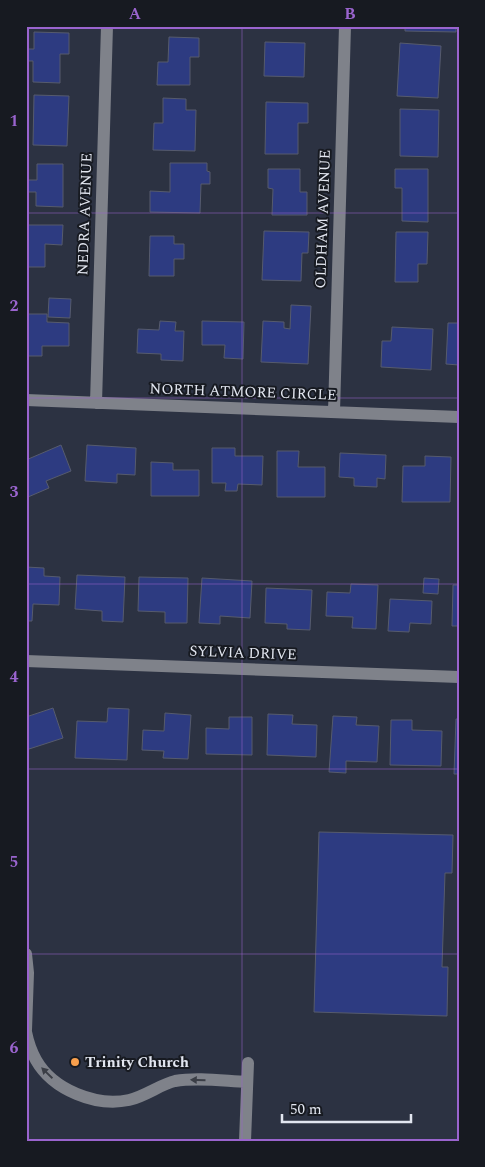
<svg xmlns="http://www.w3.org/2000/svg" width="485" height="1167" viewBox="0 0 485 1167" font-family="Spectral,serif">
<rect width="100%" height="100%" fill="#2c3242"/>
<path fill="#2d3b81" stroke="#565b6d" d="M280 26H313V28Z
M405 26H456V32L405 31Z
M34 32 69 33V54H60V83L33 82V61H26V49H34Z
M169 37 199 38V57H190V85H157L158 62H168Z
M265 42 305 43 304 77 264 76Z
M400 43 441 46 438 98 397 96Z
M34 95 69 96 67 146 33 145Z
M163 98 186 99V110H196L195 151 153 150 154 123H163Z
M266 102 308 103V123H298V154H265Z
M400 109 439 110 438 157 400 156Z
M170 163H207V171L210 172V184H201L200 213 150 212V191L170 192Z
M37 164H63V207L36 206V192H28V180H37Z
M268 169H300V192H307V215H272L273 189 268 188Z
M395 169H428V222L402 221V188H395Z
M26 225H63L62 245 45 244V267H26Z
M264 231 309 232 308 253H302L301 281 262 280Z
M396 232H428L427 264H418V282H395Z
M150 236H174V244H184V259H174V276H149Z
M49 298 71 299 70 318 48 317Z
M291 305 311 306 308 364 261 362 263 321 284 322V328L290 329Z
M26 314H47V322L69 323V346H42V356H26Z
M160 321 176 322 175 331H184L183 361 161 360V354L137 353 138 329 159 330Z
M202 321 244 322 243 359 224 358 225 345H202Z
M448 323H459V365L446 364Z
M392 327 433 329 431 370 381 367 382 341H391Z
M61 445 71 471 46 481 49 488 28 497 26 493V460Z
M87 445 136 448 135 475 117 474V483L85 481Z
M212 448H235V456H263L262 485 238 484 237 491H225L226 483H212Z
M277 451H299L298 467H325V497H277Z
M340 453 386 455 385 479 377 478V487L354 486V478L339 477Z
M425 456 451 457 450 502H402L403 466H425Z
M151 462 173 463V470H199V496H151Z
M26 567 44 568V576L60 577 59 605 33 604 32 621H26Z
M77 575 125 577 123 622 102 621V611L75 609Z
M139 577 188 578 187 623H165V612L138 611Z
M202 578 252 581 250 618 220 616V624L199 623Z
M424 578 439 579 438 594 423 593Z
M351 584 378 585 376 629 352 628 353 617 326 616 327 592 350 593Z
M453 585H459V626H452Z
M266 588 312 590 310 630 287 629V624L265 623Z
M390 599 432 601 431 624 410 623 409 632 388 631Z
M53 708 63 738 26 750V717Z
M108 708 129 709 127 760 75 758 77 721 107 722Z
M165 713 191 715 188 759 163 758 164 751 142 750 143 730 164 731Z
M268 714 293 715 292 724 317 725 316 757 267 755Z
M333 716 357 717 356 725 379 726 377 762 346 761V773L329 772Z
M229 717H252V755L206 754V728L229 729Z
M456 719H459V774H454Z
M391 720H412V730L442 731 441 766 390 765Z
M319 832 453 835 452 873H445L442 967H448L447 1016 314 1012Z"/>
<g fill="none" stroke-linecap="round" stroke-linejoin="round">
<path stroke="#7f828a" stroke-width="12" d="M26 400 459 417
M96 403 107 26
M334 412 345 26
M26 661 459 677
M26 954 28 973 26 1030
M26 1032C28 1042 31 1051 36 1060 53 1090 96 1107 129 1100 146 1096 161 1084 175 1081 198 1077 224 1081 247 1082
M245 1141 248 1063"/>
</g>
<defs><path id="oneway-solid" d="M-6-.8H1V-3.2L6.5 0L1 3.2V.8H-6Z" transform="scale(1.25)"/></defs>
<g fill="#3b3e46">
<use href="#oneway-solid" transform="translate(47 1073) rotate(-136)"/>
<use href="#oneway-solid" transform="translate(198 1080) rotate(-178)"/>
</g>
<path fill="none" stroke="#9a64ce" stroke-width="1" stroke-opacity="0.55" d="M242 26V1141M26 213H459M26 398H459M26 584H459M26 769H459M26 954H459"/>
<circle fill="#f9a04d" stroke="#171a21" stroke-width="2" cx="75" cy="1062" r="5"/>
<g text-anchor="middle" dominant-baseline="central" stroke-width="4" stroke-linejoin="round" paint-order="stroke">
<g font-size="15" fill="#e2e6f0" stroke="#171a21">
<text transform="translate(85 214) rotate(-88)">NEDRA AVENUE</text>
<text transform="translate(323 219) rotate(-88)">OLDHAM AVENUE</text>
<text transform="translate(243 392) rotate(2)">NORTH ATMORE CIRCLE</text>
<text transform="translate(243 653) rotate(2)">SYLVIA DRIVE</text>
</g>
<g font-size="15" font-weight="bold" fill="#e2e6f0" stroke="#171a21" text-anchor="start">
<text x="85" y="1062">Trinity Church</text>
</g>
</g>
<rect width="485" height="1167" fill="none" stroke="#171a21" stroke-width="55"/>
<path d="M282 1114v8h129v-8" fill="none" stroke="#e2e6f0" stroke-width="2.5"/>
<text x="290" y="1114" font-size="15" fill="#e2e6f0" stroke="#171a21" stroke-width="4" paint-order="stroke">50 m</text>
<rect x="28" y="28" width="430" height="1112" fill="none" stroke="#9a64ce" stroke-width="2"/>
<g font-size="16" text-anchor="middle" font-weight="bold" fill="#9a64ce">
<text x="135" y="19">A</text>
<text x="350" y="19">B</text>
<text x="14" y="126">1</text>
<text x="14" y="311">2</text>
<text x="14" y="497">3</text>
<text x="14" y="682">4</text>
<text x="14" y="867">5</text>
<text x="14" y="1053">6</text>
</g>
</svg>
